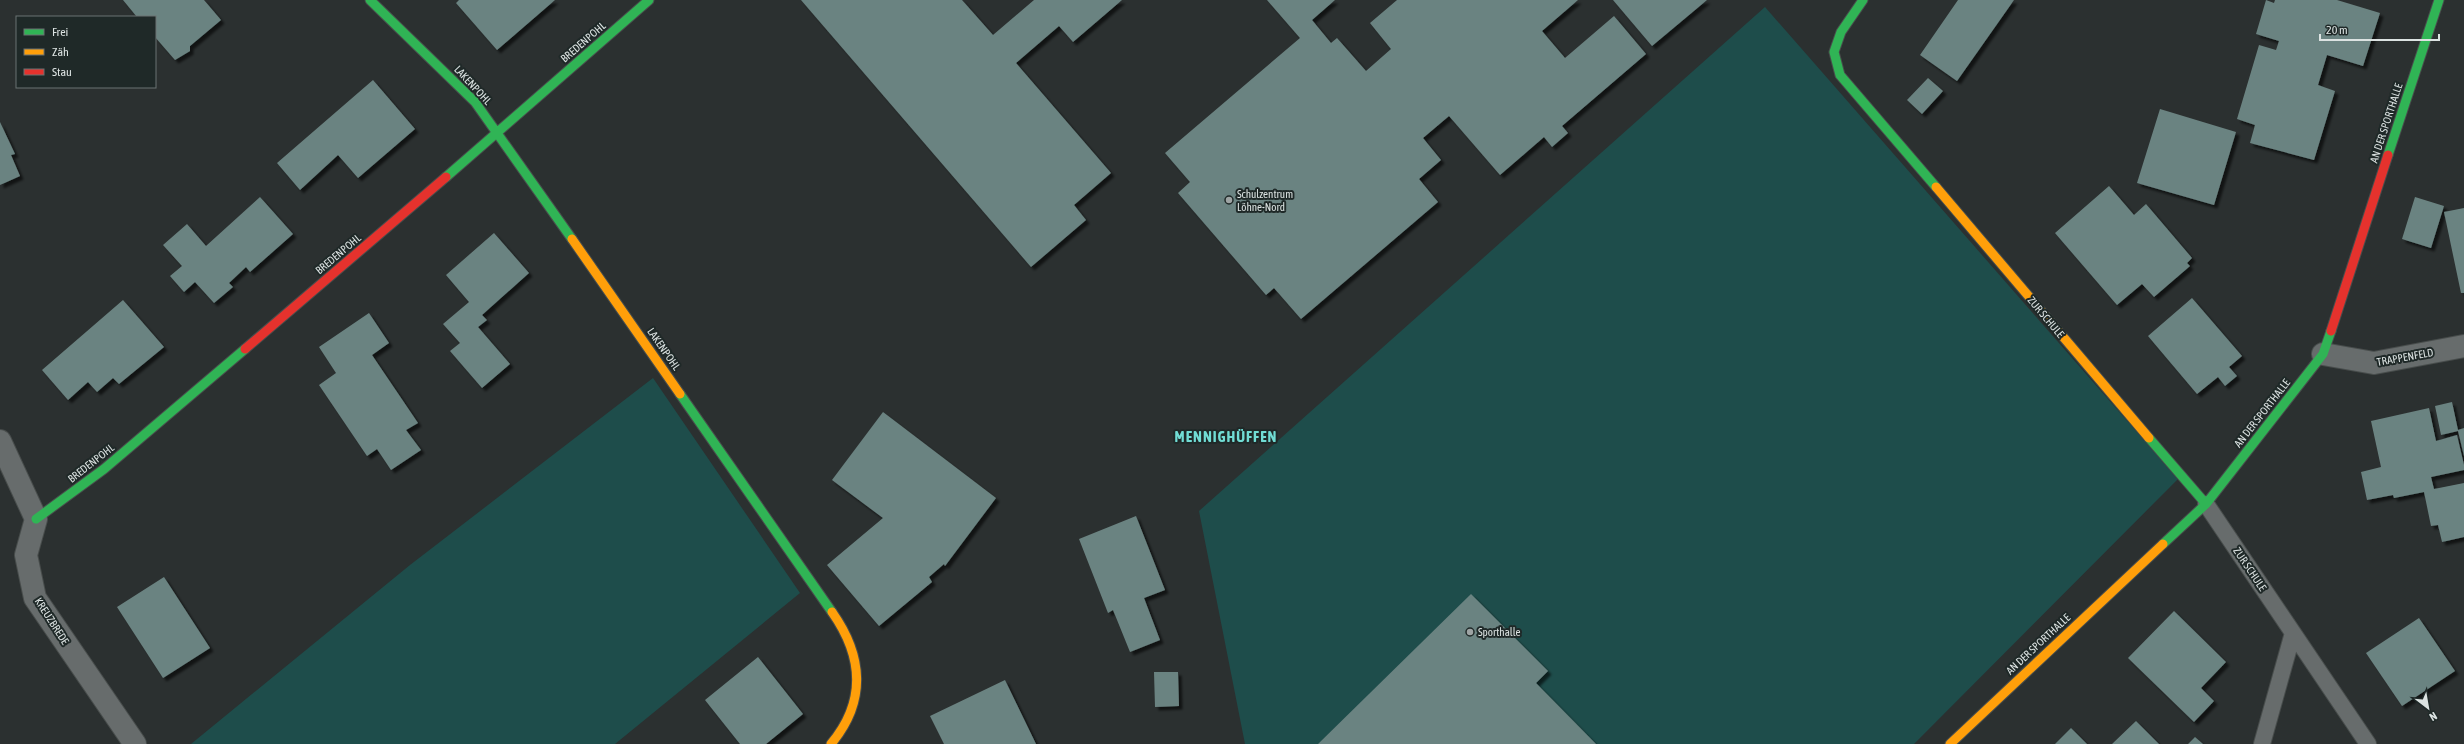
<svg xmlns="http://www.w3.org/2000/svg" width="2464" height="744" viewBox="0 0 2464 744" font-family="'Asap Condensed',sans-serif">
<defs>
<filter id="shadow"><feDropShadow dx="3.5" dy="3.5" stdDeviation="1" flood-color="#0009"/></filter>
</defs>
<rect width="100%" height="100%" fill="#2b3030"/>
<path fill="#1e4d4b" d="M1765 7 2178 479 1914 744H1245L1199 511Z
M653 378 800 593 615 744H191L410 565Z"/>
<path fill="#6b8381" filter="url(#shadow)" d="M123 0H204L221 20 190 46V51L175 60 155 37V17H137Z
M459 0H555L497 50 456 3Z
M801 0H962L993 35 1034 0H1122L1073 42 1059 26 1016 63 1111 173 1074 205 1086 220 1031 267Z
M1267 0H1335L1312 20 1331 43 1337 38 1366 71 1391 49 1370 23 1397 0H1578L1542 31 1565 58 1614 16 1646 54 1562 126 1568 133 1552 147 1544 137 1500 175 1449 116 1423 138 1441 160 1419 179 1438 202 1301 319 1274 288 1266 295 1178 193 1190 182 1165 153 1300 38Z
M1613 0H1707L1652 46Z
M1958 0H2014L1957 81 1920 55Z
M2266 0 2274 3 2275 0H2337L2380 13 2363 66 2327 55 2318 85 2335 91 2314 160 2250 143 2255 125 2237 119 2259 45 2276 50 2279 41 2256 34Z
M1928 78 1943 91 1922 114 1907 100Z
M373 80 415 129 358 178 338 155 300 190 277 163Z
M2160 109 2236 132 2214 205 2137 183Z
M0 122 15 154 11 155 20 176 0 185Z
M2109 186 2134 215 2146 204 2192 258 2187 263 2190 266 2154 297 2142 284 2117 305 2055 233Z
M260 197 293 234 250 272 246 267 229 283 233 287 214 303 195 282 184 292 170 276 182 266 163 245 187 224 206 246Z
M2415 197 2444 206 2431 248 2402 239Z
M2464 208V293H2461L2444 212Z
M494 233 529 273 482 315 487 320 478 327 510 364 482 388 450 351 460 343 443 324 469 302 446 275Z
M2192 298 2242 356 2229 367 2237 376 2225 386 2218 377 2197 394 2148 336Z
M123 300 164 347 119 384 113 378 97 392 88 382 68 400 42 370Z
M369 313 389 343 372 355 418 423 406 430 421 450 391 470 377 449 367 456 319 385 336 373 319 347Z
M2452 402 2458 430 2464 428V456L2458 431 2441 435 2435 406Z
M2429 408 2436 441 2457 435 2464 465V470L2431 477 2434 489 2464 483V537L2442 542 2438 525 2431 526 2424 492 2394 498 2393 495 2367 500 2361 472 2381 467 2371 421Z
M883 412 996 498 945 566 944 564 929 577 932 582 879 626 827 565 883 518 832 480Z
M1136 516 1165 590 1144 598 1160 640 1130 652 1113 610 1108 613 1079 539Z
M164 577 210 648 163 678 117 607Z
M1471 594 1548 671 1536 683 1596 744H1318Z
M2174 611 2226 662 2201 688 2214 701 2194 722 2128 658Z
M2419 618 2455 671 2402 706 2366 653Z
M758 657 803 714 766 744H740L705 700Z
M1154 672H1178L1179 706 1155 707Z
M1005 680 1036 744H944L930 716Z
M2136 721 2159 744H2112Z
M2071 728 2087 744H2055Z
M2195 737 2203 744H2188Z"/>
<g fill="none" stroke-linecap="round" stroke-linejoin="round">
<g stroke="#484d4c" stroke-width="18">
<path id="lane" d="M2206 504 2368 744
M2262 744 2293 633"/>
</g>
<g stroke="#484d4c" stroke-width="24">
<path id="street" d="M2323 354 2374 363 2464 346
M0 441 36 519 26 555 35 598 135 744"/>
</g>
<g stroke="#484d4c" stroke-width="11">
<path id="fast" d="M370 0 475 102 572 239
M1863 0 1841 32 1834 52 1840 75 1936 187
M2388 155 2439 0
M446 177 649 0
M680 394 832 612
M2149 438 2206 504
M36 519 104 469 245 349
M2163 544 2206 504 2323 354 2331 331"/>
</g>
<g stroke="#484d4c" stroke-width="11">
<path id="slow" d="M1936 187 2149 438
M572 239 680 394
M831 744C867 701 863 656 832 612
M1950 744 2163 544"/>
</g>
<g stroke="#484d4c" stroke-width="11">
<path id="jam" d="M2331 331 2388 155
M245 349 446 177"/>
</g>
<use href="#lane" stroke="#676c6c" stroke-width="16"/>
<use href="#street" stroke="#676c6c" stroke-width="22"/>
<use href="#fast" stroke="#30b455" stroke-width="9"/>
<use href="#slow" stroke="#ff9f0a" stroke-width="9"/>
<use href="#jam" stroke="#e5322d" stroke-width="9"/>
</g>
<g fill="#9ea4a4" stroke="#1f2928" stroke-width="1.5">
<circle cx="1229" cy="200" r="4"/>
<circle cx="1470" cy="632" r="4"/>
</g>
<g text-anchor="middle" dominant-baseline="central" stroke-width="4" stroke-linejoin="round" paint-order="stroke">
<g font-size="11" fill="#dce3e2" stroke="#1f2928">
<text transform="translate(583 42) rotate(-41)">BREDENPOHL</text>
<text transform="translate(473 85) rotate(47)">LAKENPOHL</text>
<text transform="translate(2386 123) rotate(-72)">AN DER SPORTHALLE</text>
<text transform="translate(338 254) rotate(-40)">BREDENPOHL</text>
<text transform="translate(2046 317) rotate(50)">ZUR SCHULE</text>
<text transform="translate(664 349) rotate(55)">LAKENPOHL</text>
<text transform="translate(2405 357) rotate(-10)">TRAPPENFELD</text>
<text transform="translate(2262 413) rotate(-52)">AN DER SPORTHALLE</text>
<text transform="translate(91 463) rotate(-38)">BREDENPOHL</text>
<text transform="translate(2250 569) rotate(56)">ZUR SCHULE</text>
<text transform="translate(52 621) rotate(57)">KREUZBREDE</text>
<text transform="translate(2038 644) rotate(-43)">AN DER SPORTHALLE</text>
</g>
<g font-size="11" fill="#dce3e2" stroke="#1f2928" text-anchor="start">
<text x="1237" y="194">Schulzentrum<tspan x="1237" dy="13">Löhne-Nord</tspan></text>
<text x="1478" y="632">Sporthalle</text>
</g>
<g font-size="15" font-weight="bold" letter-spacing="1" fill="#71dcd4" stroke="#1f2928">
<text x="1226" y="436">MENNIGHÜFFEN</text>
</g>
</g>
<rect x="16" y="16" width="140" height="72" fill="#1f2928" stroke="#6b7372"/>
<rect x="24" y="29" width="20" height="6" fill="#30b455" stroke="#6b7372"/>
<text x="52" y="36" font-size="12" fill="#dce3e2">Frei</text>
<rect x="24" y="49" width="20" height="6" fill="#ff9f0a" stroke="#6b7372"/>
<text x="52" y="56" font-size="12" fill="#dce3e2">Zäh</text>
<rect x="24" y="69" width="20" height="6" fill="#e5322d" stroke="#6b7372"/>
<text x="52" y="76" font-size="12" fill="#dce3e2">Stau</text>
<g transform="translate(2428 708) rotate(149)" stroke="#1f2928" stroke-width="3" paint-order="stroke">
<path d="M0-3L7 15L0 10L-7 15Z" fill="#dce3e2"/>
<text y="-6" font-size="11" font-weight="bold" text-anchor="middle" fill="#dce3e2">N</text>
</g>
<path d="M2320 34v6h119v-6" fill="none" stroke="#dce3e2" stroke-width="2"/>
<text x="2326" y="34" font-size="12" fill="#dce3e2" stroke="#1f2928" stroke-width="3" paint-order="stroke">20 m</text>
</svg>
